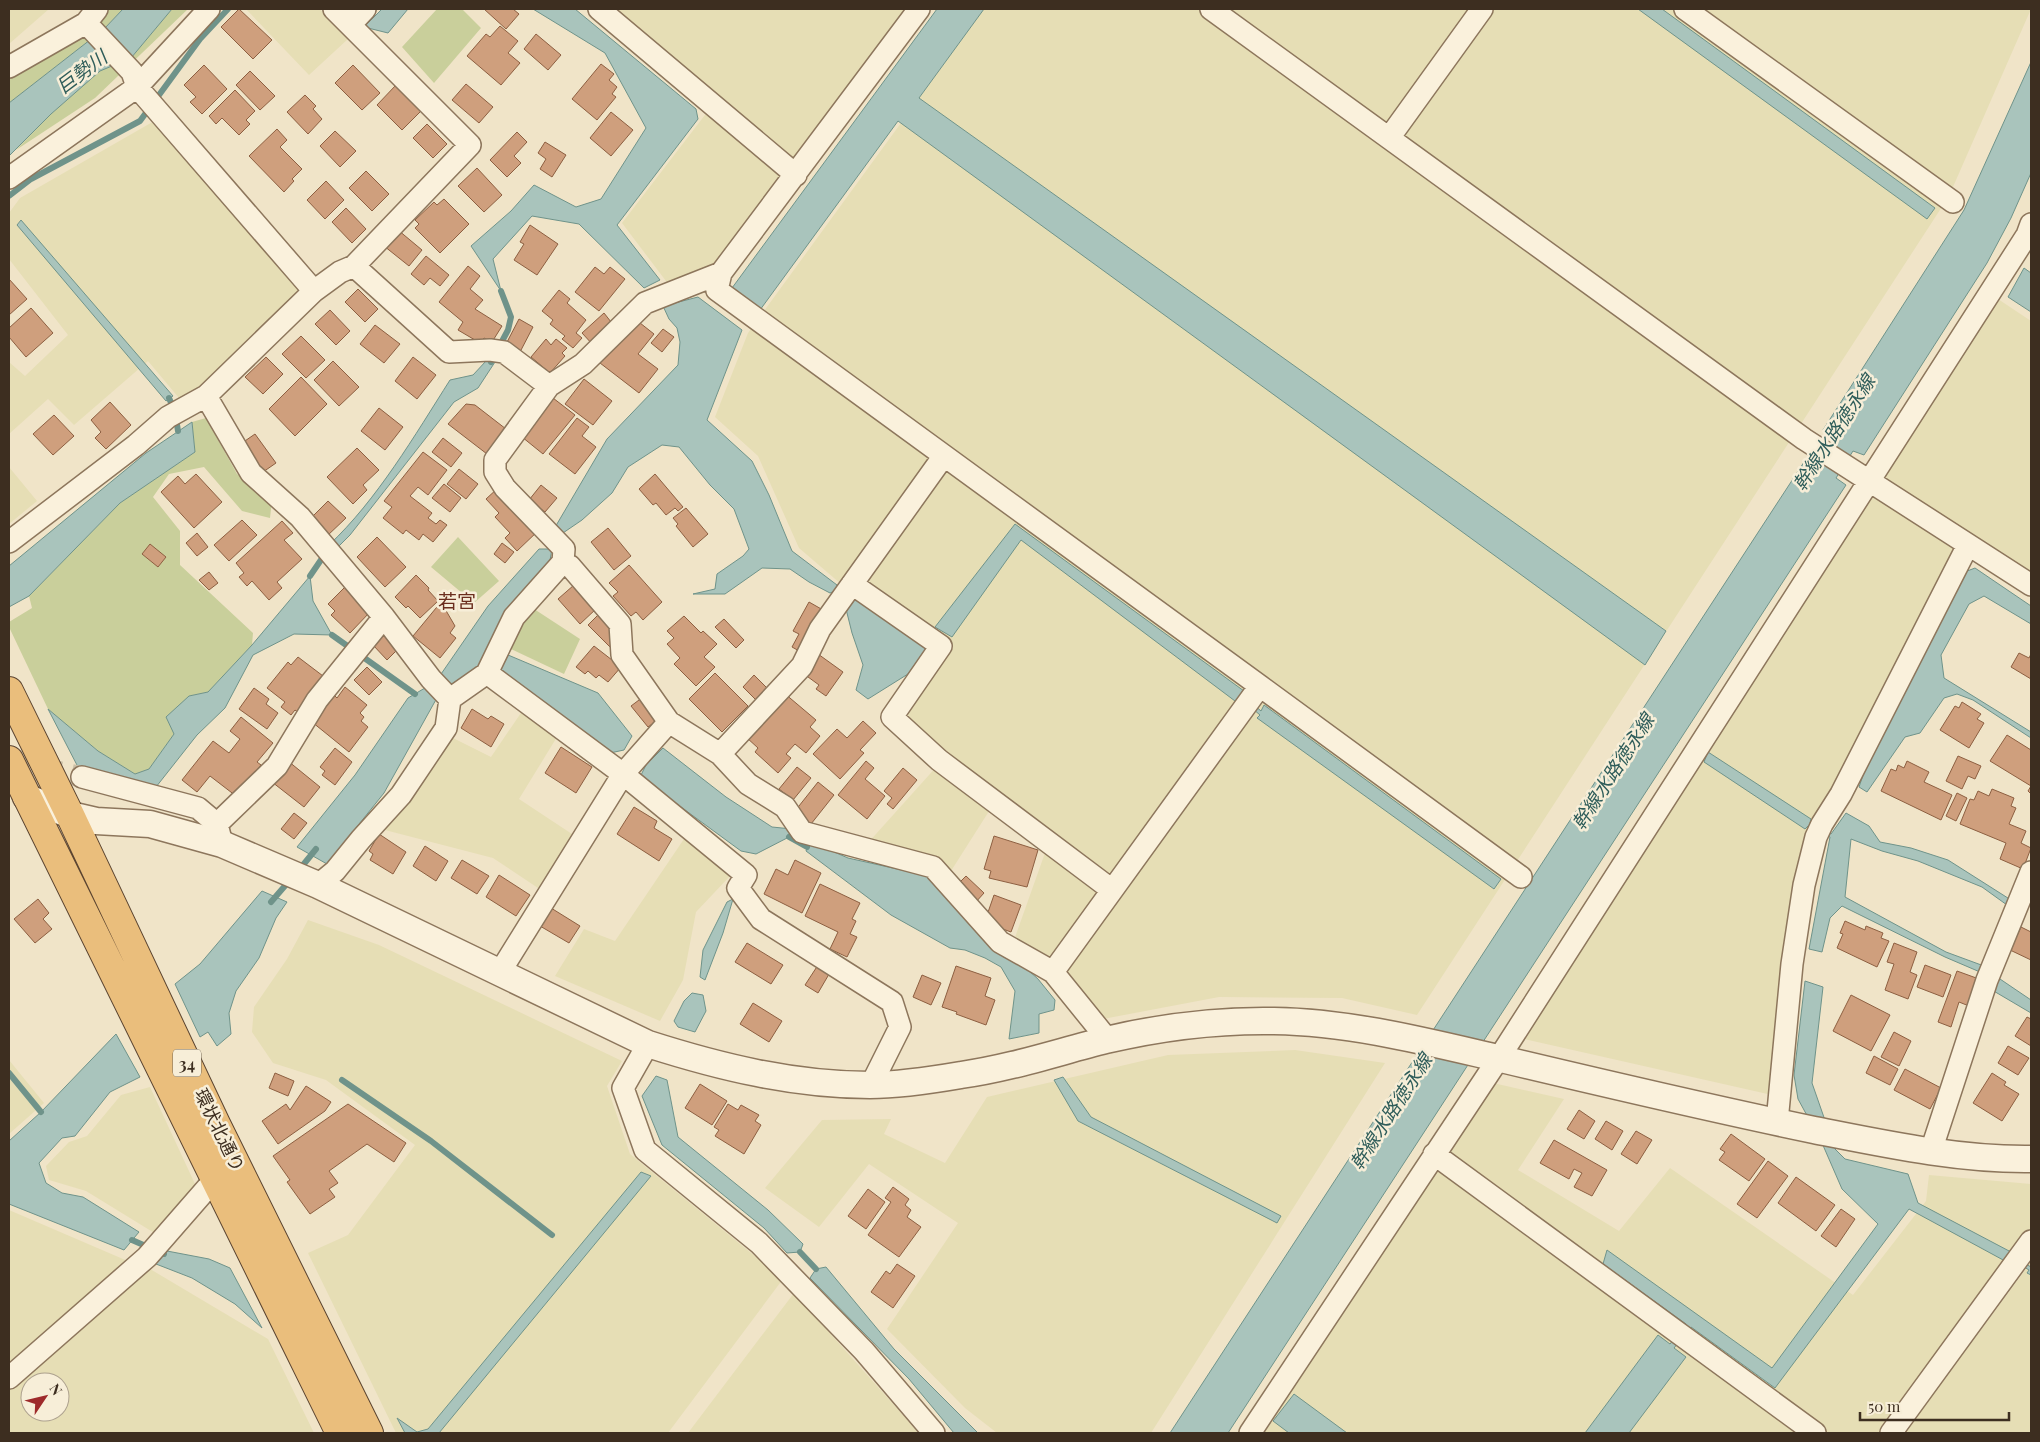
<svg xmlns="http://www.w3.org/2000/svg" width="2040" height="1442" viewBox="0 0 2040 1442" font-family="'Playfair Display','Noto Sans JP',serif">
<rect width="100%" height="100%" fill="#f0e4c8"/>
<path fill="#e6deb5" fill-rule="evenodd" d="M9 9H49L9 44Z
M246 9H320L348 39 309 75Z
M611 9H926L745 258 669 285 622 223 718 98Z
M984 9H2031L1949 196 1417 1015 1342 998 1219 997 1103 1019 1013 943 1051 836 998 797 951 871 867 844 947 755 904 717 953 647 852 570 841 584 799 548 758 456 715 417 748 333Z
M156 120 305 293 207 384 179 398 148 361 74 425 48 399 9 434V362L25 376 68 335 9 259V213L20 198Z
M1998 299 2031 321V575L1962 533 1806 840 1772 1095 1520 1038Z
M9 467 37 501 9 524Z
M523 710 557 737 519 799 575 836 541 890 493 858 381 829 449 736 491 757Z
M686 836 731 875 696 912 683 980 660 1021 555 976 584 929 615 941Z
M308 920 379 945 622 1061 607 1086 630 1154 783 1279 668 1433H396L308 1253 348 1235 415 1145 326 1080 273 1063 252 1032 254 1007 287 959Z
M1295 1050 1385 1063 1151 1433H997L965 1408 887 1329 958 1223 869 1164 819 1227 765 1188 822 1120 891 1119 884 1134 945 1163 987 1097 1168 1055Z
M9 1060 44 1103 9 1134Z
M1493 1083 1564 1099 1518 1170 1619 1231 1670 1168 1853 1295 1926 1201 1929 1175 2031 1184V1229L1881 1433H1263Z
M150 1087 195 1184 156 1234 86 1191 49 1180 46 1166 69 1142 87 1136 121 1095Z
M9 1210 130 1262 9 1366Z
M2031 1262V1433H1905Z
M145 1266 268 1339 314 1433H9V1388ZM30 1382H60V1412H30Z
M794 1293 919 1433H688Z"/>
<path fill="#c9cf9b" d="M102 9H123L104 29 9 103V77Z
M172 9H188L95 98 16 150 51 114 101 70 131 58Z
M437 9H462L481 28 434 83 402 47Z
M206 418 237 474 272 500 270 518 242 511 204 467 169 474 153 497 180 531V565L253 633 252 645 208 692 189 696 174 734 149 769 135 774 98 751 48 709 9 627V622L32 608 29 596 120 503 195 452 192 422Z
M458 537 499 581 474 603 431 567Z
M531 607 580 639 564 674 511 649Z"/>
<path fill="#a9c4bc" stroke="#6f938a" d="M123 9H172L131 58 100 71 51 114 9 156V103L104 29Z
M382 9H408L388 33 364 27Z
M533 9H575L696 109 698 119 617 225 660 280 644 288 579 224 532 216 493 259 501 291 471 246 511 211 534 185 576 207 601 199 646 128 605 53Z
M937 9H984L919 98 1666 631 1645 665 898 121 760 310 732 288Z
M1638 9H1662L1935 208 1927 219Z
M2031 62V173L2011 218 1987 263 1864 455 1853 451 1836 478 1846 485 1228 1433H1170L1806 459 1817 465 1834 439 1823 430 1964 210Z
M21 220 173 396 166 401 17 225Z
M2024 268 2031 273V312L2008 297Z
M698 297 742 330 707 420 752 461 769 495 792 551 837 585 835 591 830 593 809 582 790 569 762 568 725 594H693L715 589 717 574 743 556 749 549 734 509 710 485 679 447 662 445 628 467 612 493 582 520 560 535 554 529 607 439 678 365 680 342 677 328 669 319 663 306Z
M486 361 495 362 478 388 454 402 350 535 334 551 329 545C377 500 415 435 450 380L473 375Z
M192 422 195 452 120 503 29 596 9 607V566L146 453Z
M1015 524 1244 691 1241 694 1261 711 1264 705 1501 879 1494 889 1257 718 1260 715 1239 697 1235 701 1021 540 952 637 935 627Z
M539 549H552L549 566 485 663 450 685 439 677 488 606Z
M1975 568 2031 606V624L1984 596 1969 604 1941 655 1944 678 2031 732V738L1973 700 1957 694 1944 698 1920 733 1905 737 1867 792 1859 787 1872 749 1962 573Z
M310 576 313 601 332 635 294 634 253 655 225 708 197 735 156 787 78 767 48 709 98 751 135 774 149 769 174 734 166 717 189 696 208 692 252 645Z
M859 596 925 644 926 649 908 674 868 699 856 690 863 665 852 633 846 609 850 601Z
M501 652 598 693 632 736 624 750 610 753 503 673 497 662Z
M430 685 438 696 384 793 327 864 297 847 355 775 408 698Z
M663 748 726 797 772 827 792 829 789 837 756 854 741 851 640 777 646 765Z
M1708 752 1811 819 1810 823 1831 834 1846 813 1869 826 1880 842 1911 848 1948 860 2011 900 2007 905 1982 887 1918 861 1882 851 1851 839 1845 897 1946 952 1984 966 1980 972 1945 957 1842 906 1830 918 1822 952 1809 949 1830 837 1808 826 1805 829 1704 762Z
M809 841 848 858 933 877 967 919 1002 956 1028 970 1038 979 1055 1000 1054 1010 1039 1014V1033L1009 1039 1015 991 1001 967 985 958 965 950 950 948 891 915 806 851Z
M262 891 287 902 276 918 259 958 236 991 229 1013 231 1034 217 1046 208 1032 200 1037 175 984 200 964Z
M733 899 723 933 705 980 700 977 703 950 727 902Z
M2000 979 2031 1000V1013L1992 990Z
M1805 981 1823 987 1812 1083 1835 1149 1845 1159 1908 1174 1918 1203 2011 1252 2010 1255 2031 1267V1275L2027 1273 2029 1270 2008 1257 2005 1261 1909 1209 1775 1388 1691 1327 1674 1348 1686 1357 1629 1433H1585L1658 1335 1670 1344 1686 1324 1603 1264 1607 1250 1772 1368 1878 1224 1842 1189 1822 1143 1798 1099 1794 1075Z
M692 993 703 995 706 1011 695 1032 678 1027 674 1021 684 1001Z
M116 1034 140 1077 110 1092 75 1136 62 1138 39 1163 46 1183 62 1193 83 1197 139 1232 124 1250 9 1204V1141L41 1112Z
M656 1076 667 1080 678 1137 768 1210 803 1244 800 1252 787 1253 764 1228 662 1145 642 1096Z
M1063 1077 1091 1117 1281 1216 1277 1223 1078 1121 1054 1080Z
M641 1172 651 1176 439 1433H405L397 1418 417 1432 428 1429Z
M167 1251 209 1259 230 1268 262 1328 235 1304 192 1278 156 1264Z
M826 1267 894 1349 978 1433H954L909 1379 810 1278 816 1269Z
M1294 1394 1347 1433H1289L1273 1421Z"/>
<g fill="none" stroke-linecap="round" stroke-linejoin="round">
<path stroke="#6f938a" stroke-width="6" d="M9 196 31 179 140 121 200 39 228 9
M491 362 508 330 511 317 501 291
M169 398 175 412 178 431
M310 576 325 554
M332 635 415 694
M789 837 807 847
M299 870 316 849
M271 902 290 880
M9 1073 41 1112
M342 1080 431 1141 552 1235
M132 1240 164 1254
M800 1252 816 1269"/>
</g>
<path fill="#cf9f7d" stroke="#8d5f41" d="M239 9 272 40 253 59 221 27Z
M484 9H513L519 14 506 29Z
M500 26 518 41 508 53 520 63 501 85 467 56 486 34 490 37Z
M536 34 561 55 548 70 524 49Z
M601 64 614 74 609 80 617 87 612 94 616 97 597 120 572 99Z
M204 65 227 89 202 114 190 102 196 97 184 85Z
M353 65 380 93 362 110 335 83Z
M250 71 275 96 260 110 236 85Z
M466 84 493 107 479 123 452 100Z
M396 85 421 111 402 130 377 105Z
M235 90 255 111 246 120 250 124 239 135 222 118 216 124 209 116Z
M305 95 316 106 313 109 322 119 308 134 287 112Z
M611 112 633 130 611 156 590 138Z
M427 124 447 144 433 158 413 138Z
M277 129 287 140 280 147 302 169 292 179 294 181 284 192 249 156Z
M335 131 356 151 340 167 320 146Z
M517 132 527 142 514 156 521 163 507 177 490 160Z
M545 142 566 155 552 177 540 169 546 159 538 153Z
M477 168 502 195 484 212 458 186Z
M366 171 389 194 372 211 349 188Z
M326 181 344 200 325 219 307 200Z
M444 199 469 224 440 253 415 228 419 224 415 220 434 202 437 205Z
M346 208 366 229 352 243 332 222Z
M530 225 558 244 537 275 514 260 524 244 520 242Z
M398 230 422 250 409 266 384 246Z
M426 256 449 275 440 286 430 278 424 285 411 274Z
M468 266 480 276 470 289 483 300 475 309 502 326 492 342 484 338 480 343 458 330 463 322 439 302Z
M595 267 604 274 610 267 625 279 599 311 575 292Z
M9 279 27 299 9 315Z
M358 289 378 309 365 322 345 302Z
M559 290 570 299 567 303 586 320 576 333 582 338 573 348 562 339 565 336 550 324 553 320 542 311Z
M31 308 53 333 26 357 9 337V328Z
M330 310 350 331 336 345 315 324Z
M604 313 615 327 594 346 582 333Z
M519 319 533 327 520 352 506 344Z
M635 319 654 334 638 354 658 369 639 393 600 363Z
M375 325 400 344 384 363 360 344Z
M663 329 674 337 662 352 651 343Z
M301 336 325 360 306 378 282 354Z
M546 339 551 345 556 339 567 348 562 353 565 356 550 373 531 357Z
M266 357 283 374 263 394 245 377Z
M413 357 436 375 417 399 395 381Z
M333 361 359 387 339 406 314 380Z
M301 377 327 404 295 436 269 409Z
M584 379 612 401 593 425 565 404Z
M553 398 575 415 543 454 522 437Z
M110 402 131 425 106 449 95 438 101 432 91 420Z
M466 404 475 405 506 429 487 454 448 424Z
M379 408 403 427 385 450 361 431Z
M54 415 74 436 53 455 33 434Z
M577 418 589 427 582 436 596 447 575 474 549 454Z
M255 434 276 463 263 472 242 443Z
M443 438 462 453 451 467 432 452Z
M357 448 379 470 363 485 367 490 353 504 327 477Z
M423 452 447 470 428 495 418 487 410 496 432 513 428 518 436 524 440 520 447 525 433 542 423 534 419 540 406 530 403 534 383 518 392 507 384 501Z
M459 469 478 484 466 499 447 484Z
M196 474 222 502 194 528 161 492 178 476 185 484Z
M655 474 683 507 678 511 675 508 666 515 656 503 653 505 639 489Z
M444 484 461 498 450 512 432 498Z
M541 485 557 498 545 512 529 500Z
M498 488 539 530 517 551 505 538 510 533 495 517 499 513 486 499Z
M328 501 346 518 327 536 310 519Z
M686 508 708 534 693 547 676 526 678 524 673 518Z
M242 520 257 535 229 561 214 545Z
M282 521 293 533 284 540 302 559 277 582 282 588 269 600 252 581 247 586 239 577 244 573 236 563Z
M608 528 631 556 614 570 591 542Z
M197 533 208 547 197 556 186 543Z
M377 537 406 567 385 587 357 557Z
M502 543 514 552 505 563 494 554Z
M150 544 166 557 158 567 142 554Z
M629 565 662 602 643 620 636 612 631 616 613 596 618 592 609 583Z
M209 572 218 583 209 590 199 580Z
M416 575 429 588 428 590 438 601 420 618 408 606 406 608 395 597Z
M574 585 596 609 580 624 558 599Z
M345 587 370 612 350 633 331 615 335 611 328 604Z
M441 602 455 626 450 633 456 638 440 658 413 636Z
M809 602 823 610 801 652 792 647 799 634 793 631Z
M601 612 615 634 609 639 614 644 610 647 588 625Z
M684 616 701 633 703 631 717 644 704 657 715 667 696 686 674 664 680 658 667 644 674 638 667 631Z
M724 619 744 640 736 648 715 627Z
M384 634 399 648 387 660 373 645Z
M594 646 621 667 608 682 599 675 596 678 588 671 585 674 576 667Z
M2019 653 2029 658 2031 654V679L2011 667Z
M818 654 843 672 826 696 816 689 819 685 804 674Z
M298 657 327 679 300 714 295 710 291 715 281 707 285 702 267 688 288 662 291 665Z
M367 667 382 682 369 695 354 680Z
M715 673 748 706 722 732 689 699Z
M754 675 770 691 759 703 743 687Z
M345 687 367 705 360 713 364 717 361 721 368 727 349 752 312 722 334 695 337 698Z
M254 688 269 699 266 704 278 713 267 729 239 709Z
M784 693 816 720 810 727 820 736 806 753 795 744 786 754 791 758 778 773 755 752 758 748 746 737Z
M643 697 659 719 648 727 631 706Z
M1962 702 1981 714 1977 719 1984 723 1969 748 1940 730 1955 706 1959 708Z
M472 709 488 719 491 716 504 724 491 747 461 728Z
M241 717 273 743 257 762 261 765 236 796 210 776 197 792 182 780 213 741 229 753 240 739 230 731Z
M863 721 876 733 860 750 864 753 840 779 813 754 837 729 847 738Z
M2007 735 2031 750V794L2028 791 2031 786 1990 761Z
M561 747 592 767 576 793 545 773Z
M335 748 352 762 335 785 322 775 325 771 320 767Z
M1958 756 1981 766 1975 779 1968 776 1962 789 1946 781Z
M288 761 320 787 304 807 272 782Z
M866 761 874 768 865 779 885 796 867 819 838 795Z
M1907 761 1929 772 1924 782 1952 795 1941 820 1881 791 1891 769 1896 771 1898 765 1904 768Z
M797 767 811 778 793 800 779 789Z
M903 768 917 780 893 809 887 804 892 798 884 791Z
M818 782 834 795 811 824 795 811Z
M1992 789 2014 798 2011 806 2016 808 2009 824 2026 831 2021 843 2031 848 2023 869 2000 859 2006 843 1960 824 1970 799 1974 800 1978 791 1989 796Z
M1957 793 1967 798 1956 821 1946 816Z
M634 807 657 821 654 828 672 839 659 861 617 834Z
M294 813 307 823 294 839 281 829Z
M379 834 406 852 393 874 370 860 373 854 369 851Z
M994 836 1038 850 1027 887 989 878 991 871 984 869Z
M425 846 448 861 436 881 413 866Z
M462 860 489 876 477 894 451 878Z
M795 860 821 873 802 913 764 894 776 869 788 875Z
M499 875 530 895 516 916 486 897Z
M966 876 984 893 975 903 957 885Z
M820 884 860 903 852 919 856 921 850 934 857 937 847 957 830 949 838 932 805 916Z
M994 895 1021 905 1011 932 992 925 986 918Z
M38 899 49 913 43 919 52 929 35 943 14 919Z
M551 908 580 926 569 943 540 926Z
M1845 921 1865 930 1866 926 1883 933 1881 938 1889 941 1877 967 1837 948 1843 934 1840 933Z
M2021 927 2031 932V960L2010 950Z
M747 943 783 965 771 984 735 962Z
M1894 943 1917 952 1910 972 1917 975 1908 999 1885 990 1894 964 1887 962Z
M820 962 832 969 818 993 805 985Z
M1925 965 1951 975 1943 997 1917 987Z
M956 966 991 978 985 996 995 1000 986 1025 956 1014 957 1012 942 1007Z
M1957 971 1979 979 1969 1006 1959 1002 1951 1027 1938 1022Z
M922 975 941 983 931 1005 913 997Z
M1851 995 1890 1015 1871 1051 1833 1031Z
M753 1003 782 1021 769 1042 740 1024Z
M2027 1017 2031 1019V1046L2015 1036Z
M1894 1032 1911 1041 1899 1066 1881 1057Z
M2008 1046 2029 1058 2018 1075 1998 1063Z
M1874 1056 1898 1069 1890 1085 1866 1073Z
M1905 1069 1941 1088 1930 1109 1894 1090Z
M275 1073 294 1081 288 1096 269 1088Z
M1992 1073 2006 1082 2004 1085 2019 1094 2002 1121 1973 1103Z
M700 1084 727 1101 712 1125 685 1108Z
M306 1086 331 1102 325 1111 278 1144 262 1121 286 1104 290 1110Z
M348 1104 406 1143 394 1162 367 1144 329 1171 338 1183 329 1189 335 1197 310 1214 287 1182 290 1180 273 1156Z
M728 1104 738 1110 741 1105 759 1115 755 1121 761 1125 744 1154 715 1136 719 1130 714 1127Z
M1579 1110 1595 1121 1584 1139 1567 1129Z
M1606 1121 1623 1131 1612 1150 1595 1139Z
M1636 1131 1652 1140 1637 1164 1621 1154Z
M1731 1134 1765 1159 1749 1181 1719 1160 1725 1152 1720 1149Z
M1554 1140 1607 1170 1592 1196 1574 1187 1582 1173 1574 1169 1569 1179 1540 1163Z
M1768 1161 1788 1176 1757 1218 1737 1204Z
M1796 1177 1835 1205 1816 1231 1778 1203Z
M893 1187 909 1199 905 1205 911 1210 907 1217 921 1227 899 1257 868 1235 891 1202 885 1198Z
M868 1189 885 1202 866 1229 848 1216Z
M1841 1209 1855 1219 1836 1247 1821 1236Z
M897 1264 915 1276 893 1308 871 1292 886 1271 890 1274Z"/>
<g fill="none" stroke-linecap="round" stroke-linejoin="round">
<path stroke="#ccc0a6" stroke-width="21" stroke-dasharray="21 11" stroke-linecap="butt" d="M9 760 82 777"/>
<g stroke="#8d765c" stroke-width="24">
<path id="minor" d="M599 9 796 175
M919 9 721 273 717 290 1260 686 1053 972 1108 1040
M1211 9 1804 439 2031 585
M1685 9 1953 202
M350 25 365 9
M9 67 86 23 97 9
M1389 138 1482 9
M9 178 137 87 209 9
M354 266 449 352 490 350 504 352 549 386 495 460V472L505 488 564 549 563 562 514 617 487 673 623 774 746 875 738 888 761 919 892 1002 900 1027 871 1085
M314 291 340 272 354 266 470 145 334 9
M549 386 583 364 645 303 721 273
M206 396 251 473 300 517 384 617 431 679 450 699
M9 542 136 445 168 417 206 396 314 291 137 87 132 72 86 23
M563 562 570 566 620 624 622 655 669 722 720 754 748 784 785 807 802 832 933 867 1000 942 1053 972
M852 584 941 646 892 717 939 760 1112 890
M1260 686 1521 877
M720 754 802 666 820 629 943 457
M82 777 198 808 217 824
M222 844 217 824 277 766 317 700 384 617
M318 885 335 871 361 839 401 795 446 728 450 699 487 673
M500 972 623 774 669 722
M648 1044 623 1088 645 1150 759 1243 864 1351 934 1433
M1777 1122 1792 964 1804 885 1816 837 1822 824 1841 794 1968 545
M1931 1151 1987 980 2031 872
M1434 1154 1815 1433
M9 1378 147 1257 215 1179
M1250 1433 1499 1058 2027 235 2031 224
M1891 1433 2031 1241"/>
</g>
<g stroke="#8d765c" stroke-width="29">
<path id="tertiary" d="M26 797 70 815 96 821 150 824 222 844 318 885 648 1044C720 1067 794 1085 870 1085 900 1085 932 1080 961 1075 1011 1068 1058 1052 1106 1040 1161 1027 1217 1020 1274 1021 1349 1022 1424 1041 1497 1058 1602 1083 1708 1108 1814 1130 1885 1144 1959 1160 2031 1159"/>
</g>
<g stroke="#5b4430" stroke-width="30">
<path id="trunk" d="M9 691 70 815 216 1124 369 1433
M9 760 340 1433"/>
</g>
<use href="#minor" stroke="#faf1dc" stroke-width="21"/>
<use href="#tertiary" stroke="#faf1dc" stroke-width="26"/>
<use href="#trunk" stroke="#eabe7c" stroke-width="28"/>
</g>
<g text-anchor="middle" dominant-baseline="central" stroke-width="5" stroke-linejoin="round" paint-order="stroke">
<rect fill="#f7eed8" stroke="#756857" stroke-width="1" x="173" y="1049.5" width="28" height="27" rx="4"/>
<g font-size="16" font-weight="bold" fill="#3d2e20">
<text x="187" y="1063">34</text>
</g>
<g font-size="18" fill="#3d2e20" stroke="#f7eed8">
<text transform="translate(220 1130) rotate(64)">環状北通り</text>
</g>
<g font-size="19" font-style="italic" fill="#2f5d5a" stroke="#f7eed8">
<text transform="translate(81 71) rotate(-37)">巨勢川</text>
<text transform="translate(1833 432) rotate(-57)">幹線水路徳永線</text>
<text transform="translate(1612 771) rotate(-57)">幹線水路徳永線</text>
<text transform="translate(1390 1111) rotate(-57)">幹線水路徳永線</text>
</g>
<g font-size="19" fill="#6b2e1e" stroke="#f7eed8">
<text x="457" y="600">若宮</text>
</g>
</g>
<rect width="2040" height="1442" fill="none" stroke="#3d2e20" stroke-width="20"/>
<g transform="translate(45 1397) rotate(55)"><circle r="24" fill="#f7eed8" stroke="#ada18e"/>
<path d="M0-4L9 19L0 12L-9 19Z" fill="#9e2a2b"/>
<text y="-8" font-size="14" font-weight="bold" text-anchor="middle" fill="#3d2e20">N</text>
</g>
<path d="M1860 1412v8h149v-8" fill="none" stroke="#3d2e20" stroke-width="2.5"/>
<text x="1868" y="1412" font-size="15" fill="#3d2e20" stroke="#f7eed8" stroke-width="4" paint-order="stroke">50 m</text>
</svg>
